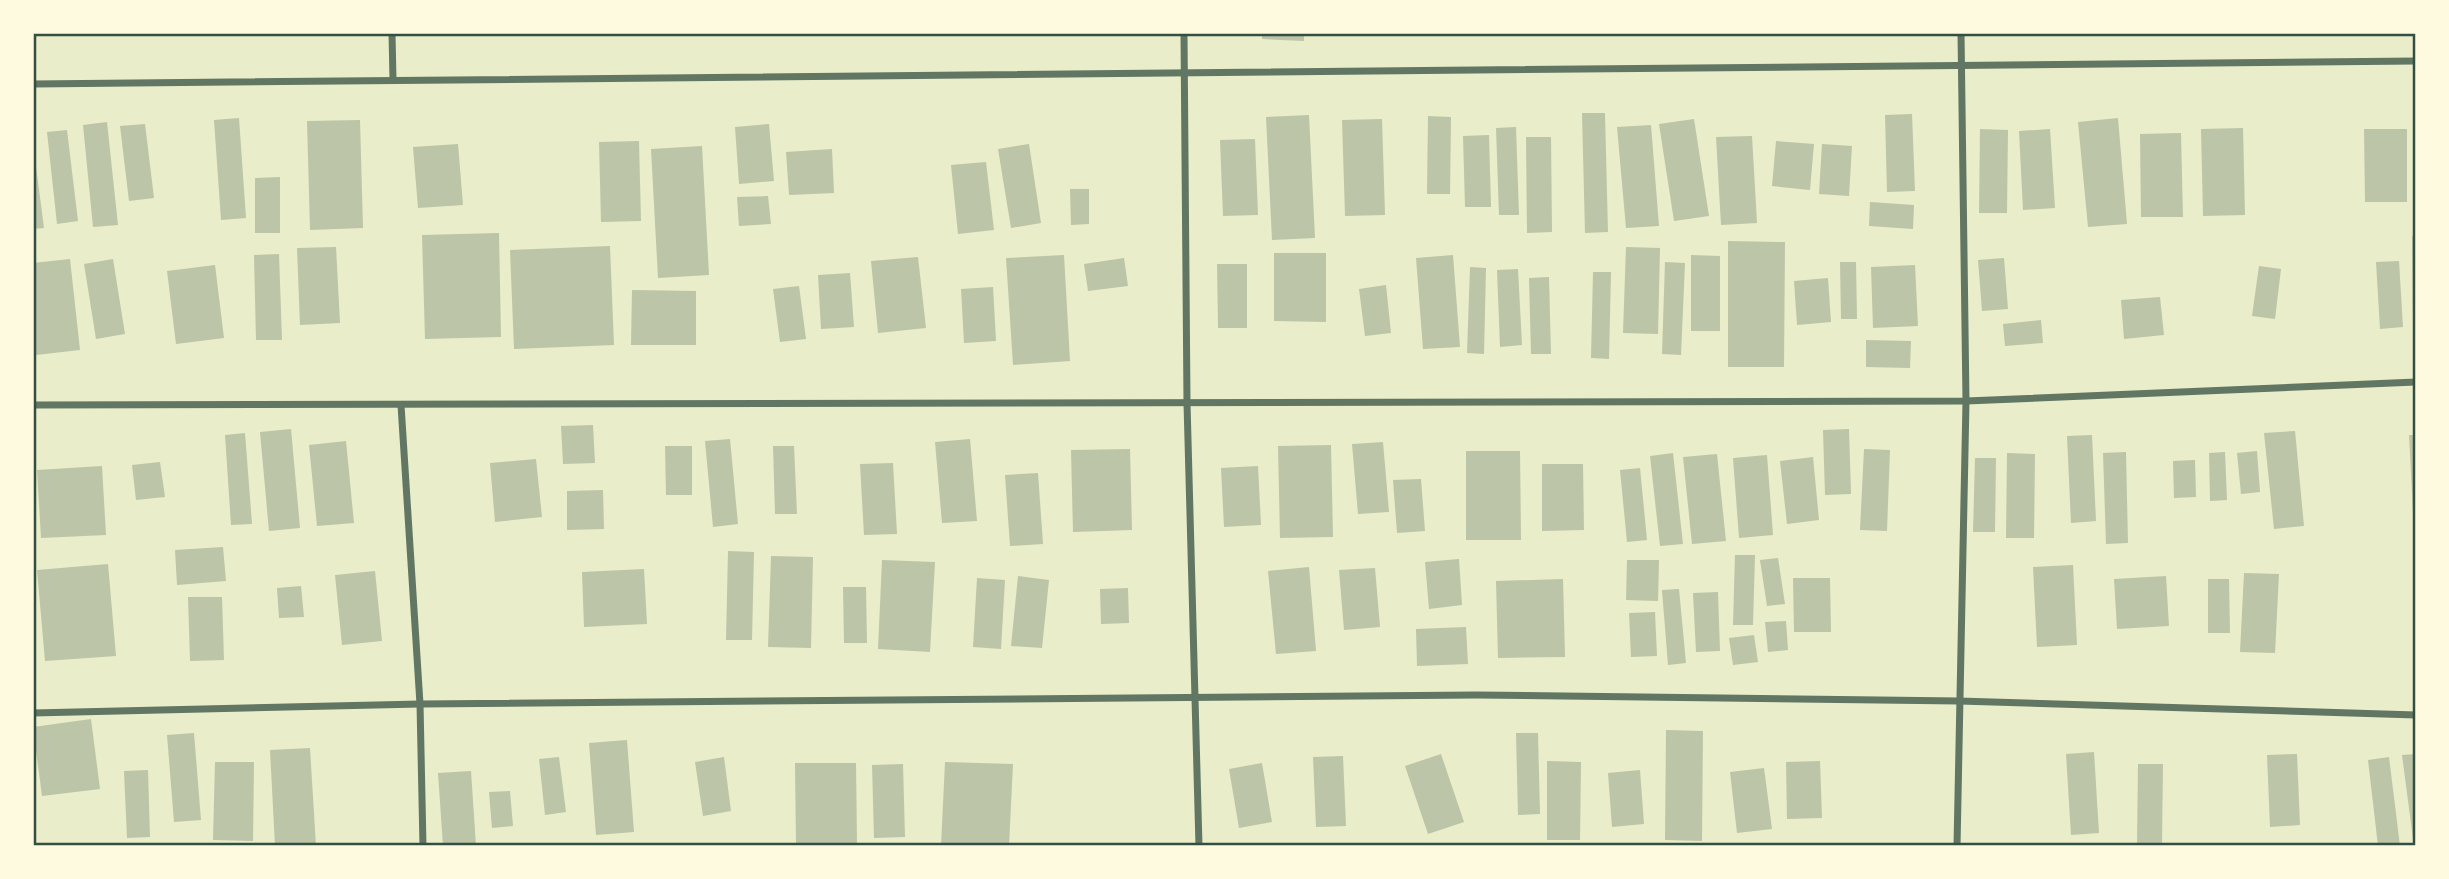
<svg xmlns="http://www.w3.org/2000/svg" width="2449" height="879" viewBox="0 0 2449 879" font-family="'DejaVu Sans',sans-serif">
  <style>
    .building { fill: #bcc5a7 }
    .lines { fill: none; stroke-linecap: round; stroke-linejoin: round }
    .minor { stroke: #617663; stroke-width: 7 }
    .neatline { fill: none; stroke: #344e41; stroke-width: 2.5 }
  </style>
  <rect width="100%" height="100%" fill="#e9edc9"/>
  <g class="building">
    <polygon points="1262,33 1304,33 1304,41 1262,39"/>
    <rect x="1538" y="33" width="37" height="3"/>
    <polygon points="1582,113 1605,113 1608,232 1585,233"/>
    <polygon points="1912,114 1915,191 1887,192 1885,115"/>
    <polygon points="1309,115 1315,238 1272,240 1266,117"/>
    <polygon points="1428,116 1451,117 1450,194 1427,194"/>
    <polygon points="239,118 246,218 221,220 214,120"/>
    <polygon points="2118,118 2127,224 2088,227 2078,122"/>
    <polygon points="1382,119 1385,215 1345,216 1342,120"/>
    <polygon points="1694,119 1709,216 1674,221 1659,124"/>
    <polygon points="360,120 363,228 310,230 307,121"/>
    <polygon points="107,122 118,225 93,227 83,125"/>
    <polygon points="145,124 154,198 129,201 120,126"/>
    <polygon points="769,124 774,181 739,184 735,127"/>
    <polygon points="1651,125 1659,226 1626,228 1617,127"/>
    <polygon points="1516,127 1519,215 1499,215 1496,128"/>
    <polygon points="2243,128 2245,215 2203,216 2201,129"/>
    <polygon points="1980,129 2008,130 2007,213 1979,213"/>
    <polygon points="2050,129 2055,208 2023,210 2019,131"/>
    <polygon points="2364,129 2407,129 2407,202 2365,202"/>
    <polygon points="67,130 78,221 57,224 47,132"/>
    <polygon points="2181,133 2183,217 2141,217 2140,134"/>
    <polygon points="1489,135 1491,207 1465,207 1463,136"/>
    <polygon points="1752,136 1757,223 1721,225 1716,137"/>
    <polygon points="1526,137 1551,137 1552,232 1527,233"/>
    <polygon points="1255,139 1258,215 1223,216 1220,140"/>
    <polygon points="639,141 641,221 601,222 599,142"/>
    <polygon points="1776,141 1814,144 1810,190 1772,186"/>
    <polygon points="33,143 44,228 33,229"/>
    <polygon points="458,144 463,205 418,208 413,147"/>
    <polygon points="1029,144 1041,223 1011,228 998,149"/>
    <polygon points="1822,144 1852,146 1849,196 1819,194"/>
    <polygon points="702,146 709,275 658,278 651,149"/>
    <polygon points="832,149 834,193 789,195 786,152"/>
    <polygon points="986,162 994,230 958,234 951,165"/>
    <polygon points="280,177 280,233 255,233 255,178"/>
    <polygon points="1070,189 1089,189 1089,224 1071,225"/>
    <polygon points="768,196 771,224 739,226 737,197"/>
    <polygon points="1870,202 1914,205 1913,229 1869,226"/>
    <polygon points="499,233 501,337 425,339 422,235"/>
    <polygon points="2412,236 2416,236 2416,323 2413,323"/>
    <polygon points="1728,241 1785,242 1784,367 1728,367"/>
    <polygon points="610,246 614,345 514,349 510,250"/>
    <polygon points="336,247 340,323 300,325 297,248"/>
    <polygon points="1626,247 1660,248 1658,334 1623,333"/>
    <polygon points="1274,253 1326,253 1326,322 1274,321"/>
    <polygon points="279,254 282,340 256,340 254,255"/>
    <polygon points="1064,255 1070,361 1013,365 1006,258"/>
    <polygon points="1453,255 1460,347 1423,349 1416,258"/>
    <polygon points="1691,255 1720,256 1720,331 1691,331"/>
    <polygon points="918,257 926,328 878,333 871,261"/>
    <polygon points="1124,258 1128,286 1088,291 1084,264"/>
    <polygon points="2004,258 2008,309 1982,311 1978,260"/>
    <polygon points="70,259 80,350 36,355 33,263"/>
    <polygon points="113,259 125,334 96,339 84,264"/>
    <polygon points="2399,261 2403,327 2380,329 2376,262"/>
    <polygon points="1665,262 1685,263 1681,355 1662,354"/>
    <polygon points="1840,262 1856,262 1857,319 1841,319"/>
    <polygon points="1217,264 1247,264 1247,328 1218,328"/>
    <polygon points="215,265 224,338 176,344 167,271"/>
    <polygon points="1915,265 1918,326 1873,328 1871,267"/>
    <polygon points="2259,266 2281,269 2275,319 2252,316"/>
    <polygon points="1470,267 1486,268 1484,354 1467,353"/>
    <polygon points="1518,269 1522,345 1500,347 1497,270"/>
    <polygon points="1593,272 1611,272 1609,359 1591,358"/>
    <polygon points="850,273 854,327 821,329 818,275"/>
    <polygon points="1549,277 1551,354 1531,354 1529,278"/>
    <polygon points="1828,278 1831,322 1797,325 1794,281"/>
    <polygon points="1386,285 1391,333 1365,336 1359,289"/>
    <polygon points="799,286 806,339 780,342 773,289"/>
    <polygon points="993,287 996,341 964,343 961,289"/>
    <polygon points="632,290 696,291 696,345 631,345"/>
    <polygon points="2160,297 2164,335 2124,339 2121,300"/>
    <polygon points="2041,320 2043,343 2005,346 2003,324"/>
    <polygon points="1866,340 1911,341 1910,368 1866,367"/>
    <polygon points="593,425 595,463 563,464 561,426"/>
    <polygon points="291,429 300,528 269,531 260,432"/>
    <polygon points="1849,429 1851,494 1825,495 1823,430"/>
    <polygon points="2295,431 2304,526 2274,529 2264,433"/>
    <polygon points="245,433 252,524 231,525 225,435"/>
    <polygon points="2092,435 2096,521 2071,523 2067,436"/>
    <polygon points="2409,435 2416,435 2416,532 2414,532"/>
    <polygon points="730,439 738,524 713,527 705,441"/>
    <polygon points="970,439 977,521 942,523 935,442"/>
    <polygon points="346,441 354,523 317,526 309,445"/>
    <polygon points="1383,442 1389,512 1358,514 1352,444"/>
    <polygon points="1331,445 1333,537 1280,538 1278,446"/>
    <polygon points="665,446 692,446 692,495 666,495"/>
    <polygon points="773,446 794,446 797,514 775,514"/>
    <polygon points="1130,449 1132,530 1073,532 1071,450"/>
    <polygon points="1864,449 1890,450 1887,531 1860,530"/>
    <polygon points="1466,451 1520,451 1521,540 1466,540"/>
    <polygon points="2257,451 2260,492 2241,494 2237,453"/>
    <polygon points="2126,452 2128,543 2106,544 2103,453"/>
    <polygon points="2225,452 2227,500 2210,501 2209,453"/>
    <polygon points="1673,453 1683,544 1660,546 1650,456"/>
    <polygon points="2007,453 2035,454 2034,538 2006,538"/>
    <polygon points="1717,454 1726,541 1692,544 1683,457"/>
    <polygon points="1767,455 1773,535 1739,538 1733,458"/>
    <polygon points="1813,457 1819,520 1787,524 1780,461"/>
    <polygon points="1975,458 1996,458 1995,532 1973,532"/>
    <polygon points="536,459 542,517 495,522 490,463"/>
    <polygon points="2195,460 2196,497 2174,498 2173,461"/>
    <polygon points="160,462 165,497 136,500 132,465"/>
    <polygon points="893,463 897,534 864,535 860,464"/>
    <polygon points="1542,464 1583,464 1584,530 1542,531"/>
    <polygon points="102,466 106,535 41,538 37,470"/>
    <polygon points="1258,466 1261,525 1224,527 1221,468"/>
    <polygon points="1640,468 1647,540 1627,542 1620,470"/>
    <polygon points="1038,473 1043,544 1010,546 1005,475"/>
    <polygon points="1421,479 1425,531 1397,533 1393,480"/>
    <polygon points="603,490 604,529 567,530 567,491"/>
    <polygon points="223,547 226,581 177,585 175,550"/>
    <polygon points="728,551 754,552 752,640 726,640"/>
    <polygon points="1735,555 1755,555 1753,625 1733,625"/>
    <polygon points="771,556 813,557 811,648 768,647"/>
    <polygon points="1778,558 1785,604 1767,606 1760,560"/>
    <polygon points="1459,559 1462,605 1429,609 1425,562"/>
    <polygon points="882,560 935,562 930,652 878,649"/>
    <polygon points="1627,560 1659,560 1658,601 1626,600"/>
    <polygon points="108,564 116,656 45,661 37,570"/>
    <polygon points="2073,565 2077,645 2037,647 2033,567"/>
    <polygon points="1309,567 1316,651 1276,654 1268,571"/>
    <polygon points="1375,568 1380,627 1344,630 1339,570"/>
    <polygon points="644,569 647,624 584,627 582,572"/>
    <polygon points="375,571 382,641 342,645 335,575"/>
    <polygon points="2244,573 2279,574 2275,653 2240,652"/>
    <polygon points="1018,576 1049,580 1042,648 1011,646"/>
    <polygon points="2166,576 2169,626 2117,629 2114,579"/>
    <polygon points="977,578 1005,580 1001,649 973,647"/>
    <polygon points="1793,578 1830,578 1831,632 1794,632"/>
    <polygon points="1563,579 1565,657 1498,658 1496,581"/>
    <polygon points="2208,579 2229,579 2230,633 2208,633"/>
    <polygon points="301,586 304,617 279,618 277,588"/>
    <polygon points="843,587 866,587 867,643 844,643"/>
    <polygon points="1128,588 1129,623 1101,624 1100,589"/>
    <polygon points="1679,589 1686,663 1668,665 1662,590"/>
    <polygon points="1718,592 1720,651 1696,652 1693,593"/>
    <polygon points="188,597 222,597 224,660 190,661"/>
    <polygon points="1655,612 1657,656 1631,657 1629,613"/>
    <polygon points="1786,621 1788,650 1768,652 1765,622"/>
    <polygon points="1466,627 1468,664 1417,666 1416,629"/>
    <polygon points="1754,635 1758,662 1733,665 1729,638"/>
    <polygon points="91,719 100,789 42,796 33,727"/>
    <polygon points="1666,730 1703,731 1702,841 1665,840"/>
    <polygon points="194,733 201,820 174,822 167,735"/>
    <polygon points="1516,733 1538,733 1540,814 1518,815"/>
    <polygon points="627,740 634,832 596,835 589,743"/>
    <polygon points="310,748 316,846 275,846 270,750"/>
    <polygon points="2094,752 2099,833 2071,835 2066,754"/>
    <polygon points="1441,754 1464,822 1428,834 1405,766"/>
    <polygon points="2297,754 2300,825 2270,827 2267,755"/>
    <polygon points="2416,754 2416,846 2414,846 2402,755"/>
    <polygon points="1343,756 1346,826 1316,827 1313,757"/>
    <polygon points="559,757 566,812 545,815 539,759"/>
    <polygon points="724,757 731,811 703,816 695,762"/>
    <polygon points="2389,757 2400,846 2378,846 2368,760"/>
    <polygon points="1547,761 1581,762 1580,840 1547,840"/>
    <polygon points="1820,761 1822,818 1787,819 1786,762"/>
    <polygon points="215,762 254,762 253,841 213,840"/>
    <polygon points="945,762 1013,764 1009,846 941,846"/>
    <polygon points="795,763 856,763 857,844 796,845"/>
    <polygon points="1262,763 1272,822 1239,828 1229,769"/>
    <polygon points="903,764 905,837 874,838 872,765"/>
    <polygon points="2138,764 2163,764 2162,843 2137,844"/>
    <polygon points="1764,768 1772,829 1737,833 1730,772"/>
    <polygon points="148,770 150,837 127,838 124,771"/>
    <polygon points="1640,770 1644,824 1612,827 1608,773"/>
    <polygon points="471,771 476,846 443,846 438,773"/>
    <polygon points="510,791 513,826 492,828 489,792"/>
  </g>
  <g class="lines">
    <g class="minor">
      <polyline points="392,33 393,80"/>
      <polyline points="1184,33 1187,403 1199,846"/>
      <polyline points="33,84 2416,61"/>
      <polyline points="33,405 1966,401 2416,382"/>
      <polyline points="401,405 420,704 423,846"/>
      <polyline points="33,713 420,704 1476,695 1959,701 2416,715"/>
      <polyline points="1957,846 1966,401 1961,33"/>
    </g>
  </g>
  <rect width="2449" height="879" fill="none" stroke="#fefae0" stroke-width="70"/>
  <rect x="35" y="35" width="2379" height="809" class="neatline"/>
</svg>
